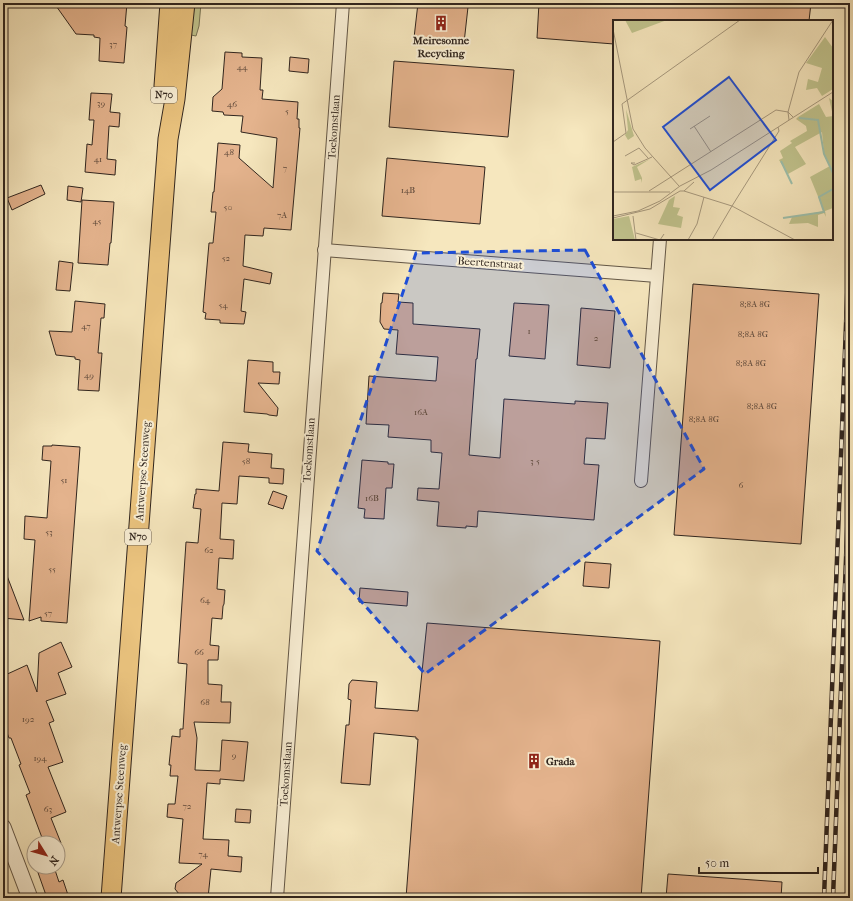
<svg xmlns="http://www.w3.org/2000/svg" width="853" height="901" viewBox="0 0 853 901" font-family="'IM FELL French Canon',serif">
  <style>
    .green { fill: #c1c48e; stroke: #787456 }
    .building { fill: #e4b38d; stroke: #30251e }
    .lines { fill: none; stroke-linecap: round; stroke-linejoin: round }
    .minor-casing { stroke: #625646; stroke-width: 14 }
    .tertiary-casing { stroke: #625646; stroke-width: 17 }
    .primary-casing { stroke: #30251e; stroke-width: 21 }
    .minor { stroke: #f9efd5; stroke-width: 12 }
    .tertiary { stroke: #f9efd5; stroke-width: 15 }
    .primary { stroke: #ebc47f; stroke-width: 19 }
    .rail-casing { stroke: #30251e; stroke-width: 4.5 }
    .rail { stroke: #f9efd5; stroke-width: 3; stroke-dasharray: 9; stroke-linecap: butt }
    .marked { fill: #1d4ed8; fill-opacity: 0.2; stroke: #1d4ed8; stroke-width: 3; stroke-dasharray: 8 5; stroke-linejoin: round }
    .labels { text-anchor: middle; dominant-baseline: central; stroke-width: 4; stroke-linejoin: round; paint-order: stroke }
    .number-label { font-size: 9px; fill: #5d483a }
    .shield { fill: #f9efd5; stroke: #6c6255; stroke-width: 1 }
    .shield-label { font-size: 10px; font-weight: bold; fill: #30251e }
    .poi-label { font-size: 11px; font-weight: bold; fill: #30251e; stroke: #f9efd5 }
    .street-label { font-size: 11px; fill: #30251e; stroke: #f9efd5 }
    .inset-river { fill: none; stroke: #9dc0ad; stroke-width: 2 }
    .inset-road { fill: none; stroke: #a7997e; stroke-width: 1 }
    .view { fill: #1d4ed8; fill-opacity: 0.15; stroke: #1d4ed8; stroke-width: 2 }
    .inset-edge { fill: none; stroke: #30251e; stroke-width: 2 }
  </style>
  <rect width="100%" height="100%" fill="#f6e7be"/>
  <filter id="stains"><feTurbulence type="fractalNoise" baseFrequency=".005" numOctaves="4"/><feColorMatrix values="0 0 0 0 .2 0 0 0 0 .09 0 0 0 0 .02 0 0 0 .5 -.17"/></filter>
  <radialGradient id="worn" r=".72"><stop offset=".6" stop-color="#630" stop-opacity="0"/><stop offset="1" stop-color="#630" stop-opacity=".3"/></radialGradient>
  <polygon class="green" points="194,3 201,3 199,26 196,36 191,35"/>
  <g class="building">
    <polygon points="54,3 95,4 95,3 127,3 125,26 127,27 124,63 99,61 100,38 94,37 94,35 76,34"/>
    <polygon points="418,3 468,7 464,43 414,38"/>
    <polygon points="539,3 811,3 809,21 614,21 614,44 537,38"/>
    <polygon points="225,52 242,53 242,57 262,58 260,90 263,90 262,99 298,102 297,119 299,119 299,128 300,128 291,230 264,228 263,236 245,235 243,266 272,273 270,284 244,279 241,311 246,312 244,324 220,323 220,320 205,319 206,313 203,312 209,243 213,243 216,212 211,212 213,192 214,192 218,143 240,145 239,158 273,188 277,138 241,132 243,116 224,115 223,112 212,111 213,97 222,89"/>
    <polygon points="290,57 309,59 308,73 289,71"/>
    <polygon points="394,61 514,70 508,137 389,127"/>
    <polygon points="91,93 112,94 110,112 120,113 119,127 109,126 107,159 116,160 115,175 85,172 87,144 92,145 94,120 89,120"/>
    <polygon points="387,158 485,167 480,224 382,216"/>
    <polygon points="41,185 45,194 12,210 7,198"/>
    <polygon points="68,186 83,188 81,202 67,200"/>
    <polygon points="82,200 114,202 111,243 110,243 108,265 78,263"/>
    <polygon points="59,261 73,263 70,291 56,290"/>
    <polygon points="693,284 819,294 801,544 674,535"/>
    <polygon points="383,293 399,294 398,302 413,303 413,324 480,329 477,359 476,359 469,455 500,458 504,399 575,404 575,401 608,403 605,439 586,438 584,464 599,465 594,520 478,511 477,527 466,526 466,528 437,526 439,502 417,500 418,488 439,489 442,453 431,452 431,440 388,437 389,425 366,424 369,376 436,381 438,357 396,354 398,330 384,329 380,322 381,303 382,303"/>
    <polygon points="75,301 105,304 104,318 101,318 98,353 102,353 99,391 78,390 80,360 75,359 75,357 56,355 49,331 72,332"/>
    <polygon points="514,303 549,305 545,359 509,356"/>
    <polygon points="581,308 615,311 610,368 577,365"/>
    <polygon points="248,360 273,362 273,372 280,372 279,384 258,383 278,408 277,416 269,415 267,414 244,412"/>
    <polygon points="223,442 249,444 248,452 272,454 271,468 284,469 283,484 269,483 269,478 239,476 237,504 222,503 220,539 234,540 233,559 219,558 217,589 225,590 224,604 223,606 222,619 212,618 210,645 219,646 218,660 208,660 208,684 222,685 221,702 231,702 230,723 194,722 197,738 195,770 220,771 222,740 248,742 244,781 220,779 220,784 207,783 203,839 229,840 228,856 242,857 241,872 211,869 208,898 179,898 179,894 175,889 176,883 202,864 179,863 183,819 167,817 168,804 175,804 178,776 170,776 171,765 169,765 172,736 180,737 180,729 183,729 187,664 178,663 186,542 198,543 201,509 193,508 195,494 196,494 196,489 219,491"/>
    <polygon points="52,445 80,447 67,623 41,621 41,617 29,621 35,540 24,539 25,516 47,518 51,461 42,460 43,446 52,446"/>
    <polygon points="362,460 388,462 388,464 394,464 392,488 386,488 384,519 364,518 365,509 358,508"/>
    <polygon points="273,491 287,496 283,509 268,504"/>
    <polygon points="585,562 611,564 609,588 583,586"/>
    <polygon points="3,568 4,568 24,620 3,618"/>
    <polygon points="360,588 408,592 407,606 359,602"/>
    <polygon points="427,623 660,641 641,898 406,898 418,739 416,739 416,737 374,733 370,785 341,783 346,725 349,725 351,700 348,699 349,684 352,680 377,682 375,708 418,711"/>
    <polygon points="61,642 72,667 58,673 66,694 46,701 54,721 49,723 63,762 48,767 66,812 51,818 61,843 44,843 26,795 30,793 19,765 21,764 11,738 9,738 3,722 3,676 27,665 37,692 39,653"/>
    <polygon points="236,809 251,810 250,823 235,822"/>
    <polygon points="36,867 54,867 59,882 63,880 69,898 47,898"/>
    <polygon points="668,874 782,882 781,898 666,898"/>
  </g>
  <g class="lines">
    <g class="minor-casing">
      <g id="minor">
        <polyline points="324,250 657,276"/>
        <polyline points="641,481 660,239"/>
        <polyline points="277,898 343,3"/>
      </g>
    </g>
    <g class="tertiary-casing">
      <polyline id="tertiary" points="3,827 30,898"/>
    </g>
    <g class="primary-casing">
      <g id="primary">
        <polyline points="164,86 170,3"/>
        <polyline points="111,898 168,139 175,99 185,3"/>
      </g>
    </g>
    <use href="#minor" class="minor"/>
    <use href="#tertiary" class="tertiary"/>
    <use href="#primary" class="primary"/>
    <g class="rail-casing">
      <g id="rail">
        <polyline points="824,898 850,221"/>
        <polyline points="833,898 850,455"/>
      </g>
    </g>
    <use href="#rail" class="rail"/>
  </g>
  <path class="marked" d="M585 250 704 469 425 674 317 551 416 253Z"/>
  <defs>
    <g id="building-bare" transform="scale(1.2)"><path d="M-4-6H4V6H1V3H-1V6H-4ZM-2.5-4.3h1.7v1.8h-1.7ZM.8-4.3h1.7v1.8H.8ZM-2.5-1h1.7V.8h-1.7ZM.8-1h1.7V.8H.8Z" fill="#8f2418" stroke="#f9efd5" stroke-width="2.5" paint-order="stroke"/></g>
  </defs>
  <g fill-rule="evenodd">
    <use href="#building-bare" x="441" y="23"/>
    <use href="#building-bare" x="534" y="761"/>
  </g>
  <g class="labels">
    <g class="number-label">
      <text x="113" y="44">37</text>
      <text x="242" y="67">44</text>
      <text x="101" y="103">39</text>
      <text x="232" y="104">46</text>
      <text x="287" y="111">5</text>
      <text x="229" y="152">48</text>
      <text x="98" y="159">41</text>
      <text x="285" y="168">7</text>
      <text x="408" y="190">14B</text>
      <text x="228" y="207">50</text>
      <text x="282" y="215">7A</text>
      <text x="97" y="221">45</text>
      <text x="226" y="258">52</text>
      <text x="755" y="304">8;8A-8G</text>
      <text x="223" y="305">54</text>
      <text x="86" y="326">47</text>
      <text x="529" y="331">1</text>
      <text x="753" y="334">8;8A-8G</text>
      <text x="596" y="338">2</text>
      <text x="751" y="363">8;8A-8G</text>
      <text x="89" y="375">49</text>
      <text x="762" y="406">8;8A-8G</text>
      <text x="421" y="412">16A</text>
      <text x="704" y="419">8;8A-8G</text>
      <text x="246" y="461">58</text>
      <text x="535" y="461">3-5</text>
      <text x="64" y="480">51</text>
      <text x="741" y="485">6</text>
      <text x="372" y="498">16B</text>
      <text x="49" y="532">53</text>
      <text x="209" y="550">62</text>
      <text x="52" y="569">55</text>
      <text x="205" y="600">64</text>
      <text x="48" y="613">57</text>
      <text x="199" y="652">66</text>
      <text x="205" y="702">68</text>
      <text x="28" y="719">192</text>
      <text x="234" y="755">9</text>
      <text x="40" y="758">194</text>
      <text x="187" y="806">72</text>
      <text x="48" y="809">63</text>
      <text x="203" y="854">74</text>
    </g>
    <g class="shield">
      <rect x="151" y="87" width="26" height="16" rx="3"/>
      <rect x="125" y="529" width="26" height="16" rx="3"/>
    </g>
    <g class="shield-label">
      <text x="164" y="95">N70</text>
      <text x="138" y="537">N70</text>
    </g>
    <g class="poi-label">
      <text x="441" y="40">Meiresonne<tspan x="441" dy="13">Recycling</tspan></text>
      <text x="546" y="761" text-anchor="start">Grada</text>
    </g>
    <g class="street-label">
      <text transform="translate(334 127) rotate(-86)">Toekomstlaan</text>
      <text transform="translate(490 263) rotate(4)">Beertenstraat</text>
      <text transform="translate(309 450) rotate(-86)">Toekomstlaan</text>
      <text transform="translate(143 471) rotate(-86)">Antwerpse Steenweg</text>
      <text transform="translate(286 774) rotate(-86)">Toekomstlaan</text>
      <text transform="translate(119 794) rotate(-86)">Antwerpse Steenweg</text>
    </g>
  </g>
  <g transform="translate(613 20)">
    <rect width="220" height="220" fill="#f6e7be"/>
    <path d="M12 0H54L19 13ZM212 17 220 28V69L209 76 204 68 193 70 195 59 205 62 209 48 193 43ZM216 78 220 81V188L212 191 213 197 211 193 205 195V207L195 203 176 204 179 197 211 191 197 157 217 146 211 133 209 112 182 127 193 144 175 154 166 140 170 138 167 131 179 123 177 121 194 111 193 106 183 99 185 97 206 84 213 97 220 96ZM13 89 21 116 15 120 12 115 15 110ZM37 139 24 147 29 158V163L28 159 22 161 19 147ZM62 176 60 187 67 188 64 195 70 197 68 208 45 204 56 180ZM16 196 22 220H0V199Z" fill="#c1c48e"/>
    <path class="inset-river" d="M186 98 205 100 211 134 220 153M168 141 179 164M170 198 211 192 206 177 220 169"/>
    <path class="inset-road" d="M0 9 20 109 32 128 66 166M9 84 127 0M176 100 175 92 186 52 220 0M81 106 98 132M165 107 166 111 119 186 182 220M77 109 97 96M0 122 13 113 9 84M12 136 26 128 35 138M22 143H18L21 145 39 137M36 171 163 90 175 92 180 97M71 171 119 186 99 220M0 172H57M0 196 25 191 47 181 67 166 98 150 220 72M20 196 23 220M0 198 37 189 67 171H71L81 162M23 213 47 220 51 214M75 220 84 204 91 177"/>
    <path class="view" d="M116 57 163 120 97 170 50 107Z"/>
    <rect width="220" height="220" class="inset-edge"/>
  </g>
  <rect width="853" height="901" fill="none" stroke="#f6e7be" stroke-width="16"/>
  <rect x="4" y="4" width="845" height="893" fill="none" stroke="#30251e" stroke-width="2"/>
  <rect x="8" y="8" width="837" height="885" fill="none" stroke="#30251e"/>
  <g transform="translate(46 855) rotate(127)"><circle r="19" fill="#f9efd5" stroke="#a99e8c"/>
  <path d="M0-3L7 15L0 10L-7 15Z" fill="#8f2418"/>
  <text y="-6" font-size="11" font-weight="bold" text-anchor="middle" fill="#30251e">N</text>
  </g>
  <path d="M699 867v6h119v-6" fill="none" stroke="#30251e" stroke-width="2"/>
  <text x="705" y="867" font-size="12" fill="#30251e" stroke="#f9efd5" stroke-width="3" paint-order="stroke">50 m</text>
  <rect width="100%" height="100%" filter="url(#stains)"/>
  <rect width="100%" height="100%" fill="url(#worn)"/>
</svg>
